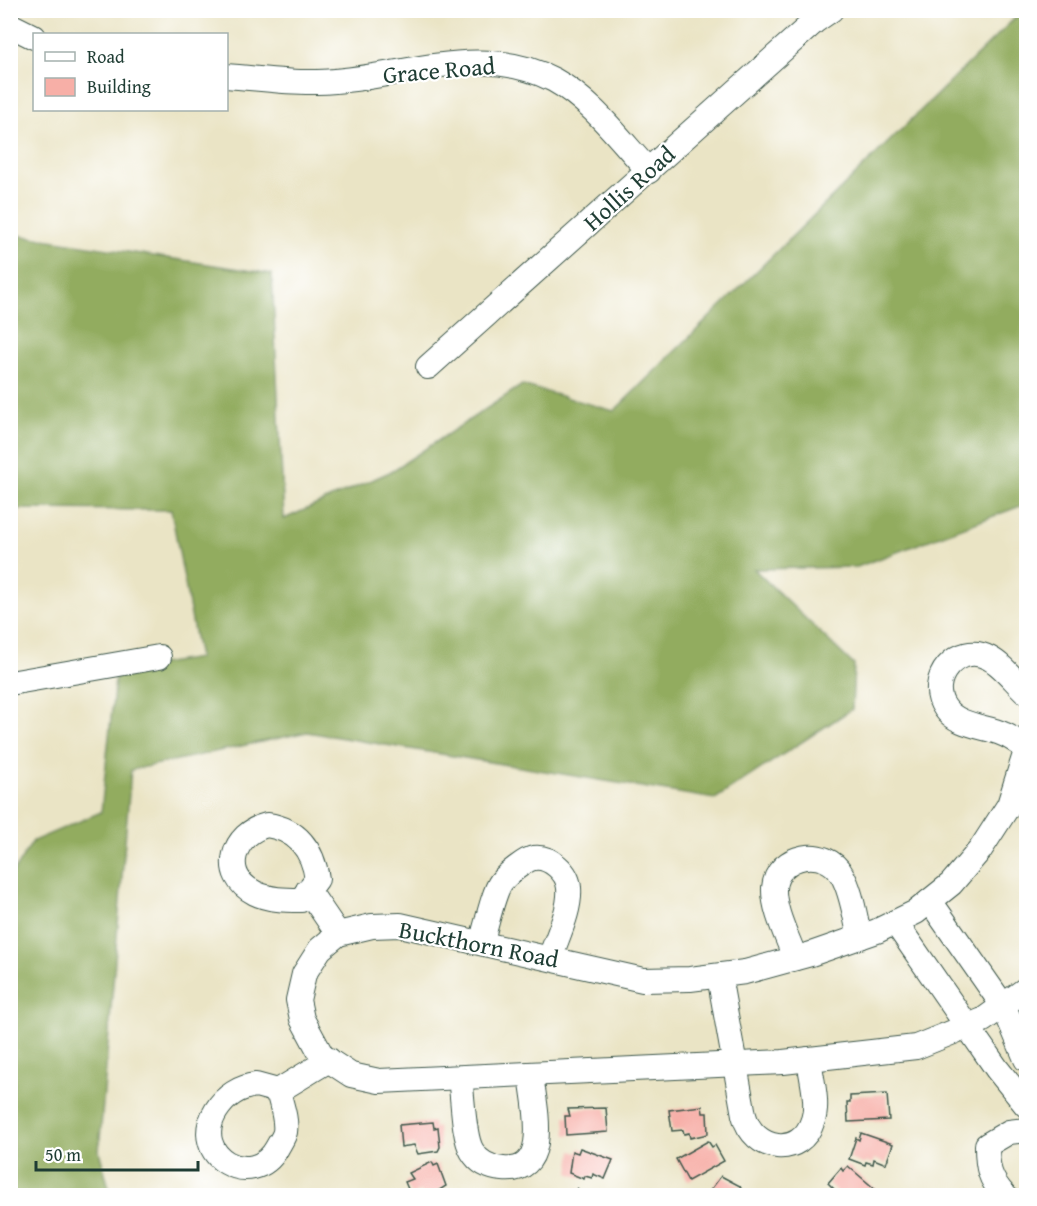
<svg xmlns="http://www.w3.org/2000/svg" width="1037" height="1206" viewBox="0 0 1037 1206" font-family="'Gentium Book Plus',serif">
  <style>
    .forest { fill: #92ac5f; stroke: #58744a; stroke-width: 1.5 }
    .building { fill: #f7afa7 }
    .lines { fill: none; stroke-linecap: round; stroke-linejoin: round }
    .minor-casing { stroke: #3d564a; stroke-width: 26 }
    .minor { stroke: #fff; stroke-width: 24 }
    .labels { text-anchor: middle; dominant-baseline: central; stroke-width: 4.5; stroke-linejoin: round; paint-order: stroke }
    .street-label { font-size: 24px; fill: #1f3d34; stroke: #fff }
  </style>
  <rect width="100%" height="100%" fill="#fff"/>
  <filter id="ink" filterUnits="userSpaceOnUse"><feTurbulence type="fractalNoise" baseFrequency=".0167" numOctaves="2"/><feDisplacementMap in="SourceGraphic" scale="12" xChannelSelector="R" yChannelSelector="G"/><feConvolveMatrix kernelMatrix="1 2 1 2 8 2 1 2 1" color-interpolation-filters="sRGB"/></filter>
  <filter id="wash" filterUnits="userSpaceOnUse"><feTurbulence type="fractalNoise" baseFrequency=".008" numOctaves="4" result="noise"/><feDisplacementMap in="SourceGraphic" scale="24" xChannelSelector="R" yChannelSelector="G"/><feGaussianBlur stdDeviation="1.35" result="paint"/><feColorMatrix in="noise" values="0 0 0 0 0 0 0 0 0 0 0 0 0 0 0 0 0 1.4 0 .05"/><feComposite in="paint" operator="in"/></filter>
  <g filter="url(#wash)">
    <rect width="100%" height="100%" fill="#eae4c5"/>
    <polygon class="forest" points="1018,11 1026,11 1026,504 857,567 754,569 854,665 852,709 715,799 307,732 131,770 99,1151 111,1195 11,1195 10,1097 14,1083 10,1082 10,877 33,841 101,812 116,671 199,658 171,510 11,509 11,234 272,274 284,519 392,471 522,385 614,411 1016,17"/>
    <g id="blocks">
      <g class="building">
        <polygon points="887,1094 889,1120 848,1122 847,1102 850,1102 850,1096"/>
        <polygon points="702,1106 703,1113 707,1113 708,1134 690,1138 689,1133 684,1134 683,1130 672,1131 669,1110"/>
        <polygon points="606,1108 608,1132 566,1135 565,1116 570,1116 568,1109"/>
        <polygon points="433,1122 434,1128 438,1127 440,1147 438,1151 418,1154 414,1145 401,1147 399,1125"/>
        <polygon points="861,1133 893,1144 886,1164 874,1159 873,1164 866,1162 865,1165 849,1159 856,1138 859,1140"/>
        <polygon points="708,1141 712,1147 715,1145 724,1161 688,1181 676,1159"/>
        <polygon points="580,1148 613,1160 605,1179 593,1174 592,1178 585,1176 584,1179 569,1173 572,1151 578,1153"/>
        <polygon points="432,1162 434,1166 438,1164 446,1186 430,1196 423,1195 421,1191 411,1196 405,1182 413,1179 409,1173"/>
        <polygon points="848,1166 876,1190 872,1196 835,1196 838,1193 828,1183 841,1168 843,1171"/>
        <polygon points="721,1176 740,1186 744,1196 706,1196"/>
        <polygon points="577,1188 586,1196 566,1196 570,1191 573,1193"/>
      </g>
    </g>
  </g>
  <g filter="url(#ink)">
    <use href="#blocks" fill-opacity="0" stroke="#3d564a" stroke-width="1.5"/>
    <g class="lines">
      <g class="minor-casing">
        <g id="minor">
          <polyline points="10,25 34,37"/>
          <path d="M226 76C256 78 287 83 317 82 395 81 480 40 554 80 592 101 620 140 649 171"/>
          <polyline points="428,367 815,21 831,10"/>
          <polyline points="10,683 159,657"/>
          <path d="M1026 692C1015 682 1003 665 989 658 958 641 925 680 945 708 957 726 985 726 1003 734 1011 737 1019 743 1026 748"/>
          <polyline points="1026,751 1009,805 980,850 951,884 916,912 877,931 811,954 745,972 690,979 643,980 400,925 372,926 338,934 320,949 304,974 298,1000 302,1019 322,1056 351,1075 379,1081 783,1062 916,1047 983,1020 1026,989"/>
          <path d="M267 825C297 829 313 850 317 879L301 900C286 900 269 900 255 893 219 875 233 833 267 825Z"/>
          <polyline points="308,890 338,934"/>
          <polyline points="930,901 1004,1007 1026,1059"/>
          <polyline points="895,922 997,1069 1026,1105"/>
          <path d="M481 943C486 928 493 893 501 882 506 875 526 859 534 858 550 856 568 872 569 888 571 910 557 937 550 958"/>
          <path d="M795 958C788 938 773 910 774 888 777 854 826 845 842 875 852 892 855 918 860 937"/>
          <path d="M719 976 744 1115C753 1152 801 1159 813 1120 819 1103 811 1077 809 1059"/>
          <path d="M460 1078C463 1097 463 1136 472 1151 479 1163 490 1168 503 1169 553 1174 534 1103 531 1075"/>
          <path d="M256 1085 278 1091C281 1104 287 1119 285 1132 284 1137 279 1144 277 1148 253 1192 188 1156 216 1111 225 1096 240 1087 256 1085Z"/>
          <polyline points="278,1091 329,1060"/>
          <path d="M1005 1196C989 1179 987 1167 987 1145L1009 1132 1026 1130"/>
        </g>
      </g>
      <use href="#minor" class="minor"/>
    </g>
  </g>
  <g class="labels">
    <g class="street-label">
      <text transform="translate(439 70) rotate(-5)">Grace Road</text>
      <text transform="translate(629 188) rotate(-42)">Hollis Road</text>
      <text transform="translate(479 944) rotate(11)">Buckthorn Road</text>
    </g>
  </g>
  <rect width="1037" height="1206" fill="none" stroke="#fff" stroke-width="36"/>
  <rect x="33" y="33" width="195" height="78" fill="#ffffff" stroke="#a5b1ae" stroke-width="1.5"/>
  <rect x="45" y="52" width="30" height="9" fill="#ffffff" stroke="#a5b1ae" stroke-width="1.5"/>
  <text x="87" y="63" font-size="18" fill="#1f3d34">Road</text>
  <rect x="45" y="78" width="30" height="18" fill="#f7afa7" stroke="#a5b1ae" stroke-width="1.5"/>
  <text x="87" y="93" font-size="18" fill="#1f3d34">Building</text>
  <path d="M36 1161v9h162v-9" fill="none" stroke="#1f3d34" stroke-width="3"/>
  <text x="45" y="1161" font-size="18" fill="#1f3d34" stroke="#ffffff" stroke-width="4.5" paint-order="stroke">50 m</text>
</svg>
